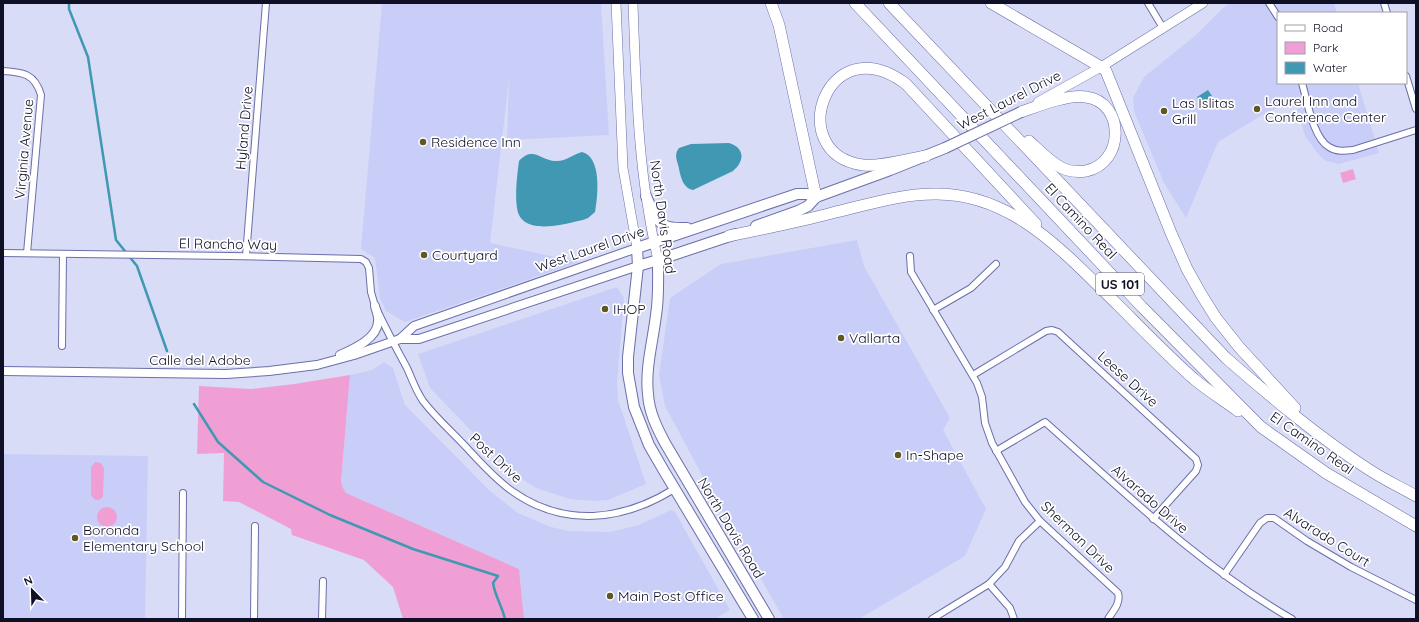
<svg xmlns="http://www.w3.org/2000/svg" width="1419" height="622" viewBox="0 0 1419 622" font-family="Quicksand,sans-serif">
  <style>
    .built { fill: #c9cef8 }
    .green { fill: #f09fd4 }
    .water { fill: #4098b2 }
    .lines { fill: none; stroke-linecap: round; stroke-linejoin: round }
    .stream { stroke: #4098b2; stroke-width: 2.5 }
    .minor-casing { stroke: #6b6fa8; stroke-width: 8 }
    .tertiary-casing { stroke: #6b6fa8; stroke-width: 10 }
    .secondary-casing { stroke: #6b6fa8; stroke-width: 10 }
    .primary-casing { stroke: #6b6fa8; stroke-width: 12 }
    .trunk-casing { stroke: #6b6fa8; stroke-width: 12 }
    .motorway-casing { stroke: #6b6fa8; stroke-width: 12 }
    .minor { stroke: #fff; stroke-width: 6 }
    .tertiary { stroke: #fff; stroke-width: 8 }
    .secondary { stroke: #fff; stroke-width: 9 }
    .primary { stroke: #fff; stroke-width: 10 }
    .trunk { stroke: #fff; stroke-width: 10 }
    .motorway { stroke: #fff; stroke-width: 11 }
    .trunk-bridge-casing { stroke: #6b6fa8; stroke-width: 12; stroke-linecap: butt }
    .trunk-bridge { stroke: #fff; stroke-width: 10 }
    .poi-dot { fill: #5f5724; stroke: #fff; stroke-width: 1.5 }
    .labels { text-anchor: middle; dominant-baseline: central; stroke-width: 3.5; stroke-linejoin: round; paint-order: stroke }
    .shield { fill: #fff; stroke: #575766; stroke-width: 1 }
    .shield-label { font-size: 13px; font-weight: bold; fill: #0f0f25 }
    .street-label { font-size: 14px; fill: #0f0f25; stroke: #fff }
    .poi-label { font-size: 14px; fill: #0f0f25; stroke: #fff; text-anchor: start }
  </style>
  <rect width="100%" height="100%" fill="#d9dcf6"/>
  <g class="built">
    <polygon points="382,3 601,3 609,135 507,140 509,79 490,243 579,262 405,322 386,311 380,298 375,258 361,249"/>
    <polygon points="1230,3 1334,3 1337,13 1278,13 1278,83 1358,83 1379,153 1339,164 1326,161 1319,155 1305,136 1295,102 1267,112 1218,142 1186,218 1164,183 1134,111 1133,98 1144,77 1196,35 1223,8"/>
    <polygon points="857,240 864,266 950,418 943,430 986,509 965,556 859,619 784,619 710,490 665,406 659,375 670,298 721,264"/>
    <polygon points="617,287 624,298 617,383 618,400 646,484 608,500 593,501 570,499 536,488 510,471 430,388 418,354"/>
    <polygon points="384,362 393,368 405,405 490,491 518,513 551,527 569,531 610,532 639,525 671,510 675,512 730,610 715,619 524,619 519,569 346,493 343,488 341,482 350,375 372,370"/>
    <polygon points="3,454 148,456 145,619 3,619"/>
  </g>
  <g class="green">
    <polygon points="1353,169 1356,179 1343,183 1340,173"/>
    <polygon points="350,375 341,482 343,488 346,493 519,569 524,619 403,619 393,587 364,560 292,535 291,529 239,502 223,501 224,453 197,454 199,386 251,389 294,384"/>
    <path d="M95 462 101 463 104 468 103 496C101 500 98 501 94 499L91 495V467Z"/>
    <circle cx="107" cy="517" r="10"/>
  </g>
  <g class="water">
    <polygon points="1208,90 1212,96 1205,101 1206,103 1202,106 1197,97"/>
    <path d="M729 143C745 148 745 161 733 171L693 190C683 188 681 178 679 169 678 161 673 156 679 148L691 144Z"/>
    <path d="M582 152C602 157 598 196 595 212L588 218 583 220C564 224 521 237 517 208 515 193 517 176 519 161 534 145 541 162 557 161 566 161 574 154 582 152Z"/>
  </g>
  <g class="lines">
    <g class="stream">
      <polyline points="69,3 69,9 88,57 116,240 137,266 167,351"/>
      <path d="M194 404 218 442 263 482 330 515 413 549 498 576 493 583C495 596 502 606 505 619"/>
    </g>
    <g class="minor-casing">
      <g id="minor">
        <polyline points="1148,3 1163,28"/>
        <polyline points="1269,3 1278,17"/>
        <polyline points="1384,3 1387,13"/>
        <path d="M3 71C23 72 35 74 41 95L27 253"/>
        <polyline points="1406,76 1416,109"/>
        <path d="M1302 83C1307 100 1313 138 1329 147 1337 152 1345 151 1353 150L1416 130"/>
        <path d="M3 253 230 256 361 259 366 262 369 268 371 292 375 306C385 327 396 348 407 368 412 379 416 391 423 401 436 418 452 432 466 447 481 463 495 479 512 491 564 528 623 521 674 489"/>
        <polyline points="246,256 266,3"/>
        <path d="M910 256 911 272 977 383 982 397 985 423 992 443 1025 502 1040 521 1118 593C1121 603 1113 611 1108 619"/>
        <polyline points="933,310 971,288 996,264"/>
        <polyline points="62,346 63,254"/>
        <polyline points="973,375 1046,331 1052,330 1058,332 1196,459 1198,465 1196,471 1153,519"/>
        <path d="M996 451 1045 422C1124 492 1200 566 1292 619"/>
        <polyline points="1224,575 1260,523 1267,518 1274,518 1307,541 1351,567 1416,600"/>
        <polyline points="989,584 1010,608 1014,619"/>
        <polyline points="182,619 183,493"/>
        <polyline points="254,619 255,526"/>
        <polyline points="322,619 323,581"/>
        <polyline points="932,619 989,584 1005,567 1019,541 1040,521"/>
      </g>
    </g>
    <g class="tertiary-casing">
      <g id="tertiary">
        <polyline points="400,339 414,326 637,248"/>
        <path d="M340 355C353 349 377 339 378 322 379 316 376 311 375 306"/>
        <polyline points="3,371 226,374 269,371 317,365 354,355 400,339 419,339 638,266"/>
      </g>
    </g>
    <g class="secondary-casing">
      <g id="secondary">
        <polyline points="616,3 623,168 637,248"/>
        <path d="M633 3C636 89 638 176 658 260"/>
        <polyline points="1038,102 1101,67 1203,3"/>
      </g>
    </g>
    <g class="primary-casing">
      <polyline id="primary" points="638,266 658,260"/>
    </g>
    <g class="trunk-casing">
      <g id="trunk">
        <path d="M646 196C650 205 655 220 664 225 670 229 680 228 687 228"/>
        <polyline points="756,226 798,211 808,206 816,197 890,170 945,148"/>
        <path d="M736 234 658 260C658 279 659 297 656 315 653 341 645 368 648 394 649 412 657 428 665 443L769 619"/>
        <polyline points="753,619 664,471 649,445 634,407 628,373 628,357 638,266 637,248 797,194 807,194 816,197"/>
      </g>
    </g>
    <g class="motorway-casing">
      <g id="motorway">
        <polyline points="771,3 779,25 816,197"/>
        <polyline points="855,3 1142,307 1261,427 1326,473 1416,526"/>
        <path d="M889 3 1226 358C1271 397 1317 436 1368 469 1383 479 1400 487 1416 496"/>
        <polyline points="991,3 1101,67 1106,71 1171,233 1187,269 1201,294 1216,318 1239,347 1295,408"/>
        <path d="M1021 112C1038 106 1068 94 1086 97 1125 102 1125 163 1086 171 1078 172 1070 172 1062 168 1050 162 1039 150 1029 141"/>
        <path d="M926 156C907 159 882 167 863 165 782 154 827 24 906 84L1036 224"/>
        <path d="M729 236C763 229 798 222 832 213 866 205 900 194 935 194 1014 193 1066 255 1118 305 1143 330 1167 355 1194 379 1207 390 1223 400 1238 411"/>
      </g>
    </g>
    <use href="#minor" class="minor"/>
    <use href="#tertiary" class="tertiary"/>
    <use href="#secondary" class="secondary"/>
    <use href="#primary" class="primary"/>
    <use href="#trunk" class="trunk"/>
    <use href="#motorway" class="motorway"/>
    <g class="trunk-bridge-casing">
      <polyline id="trunk-bridge" points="945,148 1021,112"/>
    </g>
    <use href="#trunk-bridge" class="trunk-bridge"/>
  </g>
  <g class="poi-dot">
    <circle cx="1257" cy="109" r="4"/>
    <circle cx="1164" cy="111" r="4"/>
    <circle cx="423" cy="142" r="4"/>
    <circle cx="424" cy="255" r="4"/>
    <circle cx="605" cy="309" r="4"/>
    <circle cx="841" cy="338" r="4"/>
    <circle cx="898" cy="455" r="4"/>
    <circle cx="75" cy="538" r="4"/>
    <circle cx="610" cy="596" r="4"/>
  </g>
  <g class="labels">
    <rect class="shield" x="1096" y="273" width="48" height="22" rx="3"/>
    <g class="shield-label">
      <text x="1120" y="284">US 101</text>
    </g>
    <g class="street-label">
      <text transform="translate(1009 100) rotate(-27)">West Laurel Drive</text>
      <text transform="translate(244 128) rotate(-85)">Hyland Drive</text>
      <text transform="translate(24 149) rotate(-85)">Virginia Avenue</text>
      <text transform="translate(663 217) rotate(82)">North Davis Road</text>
      <text transform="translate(1081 221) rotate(47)">El Camino Real</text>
      <text transform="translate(228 244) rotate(1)">El Rancho Way</text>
      <text transform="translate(590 249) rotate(-19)">West Laurel Drive</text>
      <text x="200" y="360">Calle del Adobe</text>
      <text transform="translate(1128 379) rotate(42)">Leese Drive</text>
      <text transform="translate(1312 443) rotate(35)">El Camino Real</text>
      <text transform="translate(496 458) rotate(43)">Post Drive</text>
      <text transform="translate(1150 499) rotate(41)">Alvarado Drive</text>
      <text transform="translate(731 528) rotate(59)">North Davis Road</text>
      <text transform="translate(1078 537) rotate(44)">Sherman Drive</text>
      <text transform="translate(1327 537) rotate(32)">Alvarado Court</text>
    </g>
    <g class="poi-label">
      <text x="1265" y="101">Laurel Inn and<tspan x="1265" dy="16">Conference Center</tspan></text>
      <text x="1172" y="103">Las Islitas<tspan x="1172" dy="16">Grill</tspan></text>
      <text x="431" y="142">Residence Inn</text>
      <text x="432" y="255">Courtyard</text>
      <text x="613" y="309">IHOP</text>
      <text x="849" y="338">Vallarta</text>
      <text x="906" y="455">In-Shape</text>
      <text x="83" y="530">Boronda<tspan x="83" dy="16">Elementary School</tspan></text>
      <text x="618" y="596">Main Post Office</text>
    </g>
  </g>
  <rect width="1419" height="622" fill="none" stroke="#0f0f25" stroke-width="8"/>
  <rect x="1277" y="12" width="130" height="72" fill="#ffffff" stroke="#9f9fa8"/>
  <rect x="1285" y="25" width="20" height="6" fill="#ffffff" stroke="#9f9fa8"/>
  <text x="1313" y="32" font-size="12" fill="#0f0f25">Road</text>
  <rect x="1285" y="42" width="20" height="12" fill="#f09fd4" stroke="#9f9fa8"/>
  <text x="1313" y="52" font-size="12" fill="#0f0f25">Park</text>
  <rect x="1285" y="62" width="20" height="12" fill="#4098b2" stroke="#9f9fa8"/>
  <text x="1313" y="72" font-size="12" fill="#0f0f25">Water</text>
  <g transform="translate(32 590) rotate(337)" stroke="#ffffff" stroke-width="3" paint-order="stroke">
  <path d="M0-3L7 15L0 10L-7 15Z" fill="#0f0f25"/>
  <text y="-6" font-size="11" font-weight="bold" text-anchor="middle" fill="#0f0f25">N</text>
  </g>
</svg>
